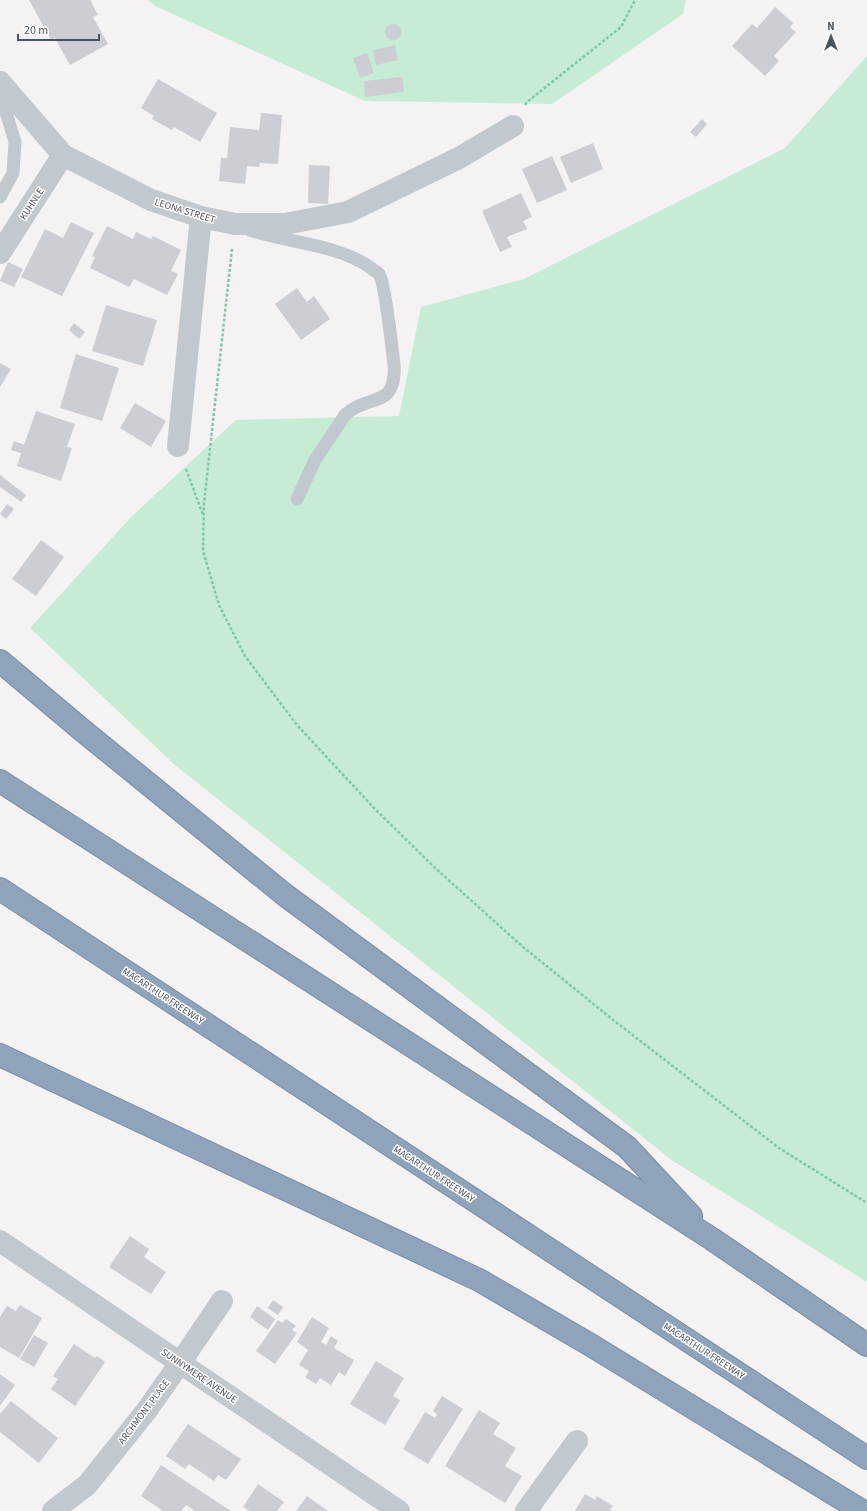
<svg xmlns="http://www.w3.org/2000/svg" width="867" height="1511" viewBox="0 0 867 1511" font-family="'Source Sans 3',sans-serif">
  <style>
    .green { fill: #c6ecd5 }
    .building { fill: #ccced3 }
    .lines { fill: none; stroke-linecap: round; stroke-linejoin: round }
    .highway-casing { stroke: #7a8ea7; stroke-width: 24 }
    .path { stroke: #80c7a6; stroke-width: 2.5; stroke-dasharray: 3 2; stroke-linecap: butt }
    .lane { stroke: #c1c9cf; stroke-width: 13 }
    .street { stroke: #c1c9cf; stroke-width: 22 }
    .highway { stroke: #8fa3bb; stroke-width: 22 }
    .labels { text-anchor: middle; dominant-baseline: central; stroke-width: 3; stroke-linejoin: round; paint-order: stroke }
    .street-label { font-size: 10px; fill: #4b545e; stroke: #fff }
  </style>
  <rect width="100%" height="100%" fill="#f4f2f2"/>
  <g class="green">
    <polygon points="148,0 686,0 683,14 552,104 365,101 155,6"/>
    <polygon points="867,56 867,1282 673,1161 175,765 30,628 132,516 236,420 399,416 421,307 524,279 785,148"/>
  </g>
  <g class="building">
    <polygon points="29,0 90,0 98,15 93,17 108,44 70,65 55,38 51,40"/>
    <polygon points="775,7 793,23 790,27 796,32 774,56 779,61 765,76 732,46 752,24 757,28"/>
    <circle cx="393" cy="32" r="8"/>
    <polygon points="395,45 398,60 376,65 373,50"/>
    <polygon points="367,53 374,73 360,78 353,58"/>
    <polygon points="402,77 404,92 365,97 364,81"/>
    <polygon points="158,79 217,113 200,142 174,127 172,130 152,119 154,116 141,108"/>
    <polygon points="261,113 282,115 278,164 260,163 259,167 247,166 245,184 219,181 221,158 227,158 230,127 259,130"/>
    <polygon points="702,119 707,124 696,137 690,132"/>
    <polygon points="593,143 603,169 571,183 560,157"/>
    <polygon points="552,156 567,190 537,203 522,169"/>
    <polygon points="309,165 330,166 328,204 308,203"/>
    <polygon points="521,193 532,217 523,221 527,229 507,237 512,247 500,252 482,211"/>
    <polygon points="71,222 94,233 62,296 21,277 45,229 63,238"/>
    <polygon points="107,226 133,239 136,232 151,239 153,236 181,250 171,271 178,274 167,295 134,279 129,287 90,268 95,257 92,256"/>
    <polygon points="8,262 23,269 14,287 0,281"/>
    <polygon points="297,288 307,302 314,296 330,319 301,340 275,304"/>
    <polygon points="106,305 157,320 143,366 92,351"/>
    <polygon points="74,323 85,332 79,339 69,330"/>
    <polygon points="76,354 119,368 102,421 60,408"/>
    <polygon points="0,363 11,369 0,387"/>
    <polygon points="135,403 166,421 151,447 120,428"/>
    <polygon points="36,411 75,424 67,447 72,448 61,481 17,466 21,453 11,450 14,441 24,445"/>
    <polygon points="0,475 26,495 21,502 0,487"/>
    <polygon points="7,504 14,509 6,519 0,514"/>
    <polygon points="41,540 64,557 36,596 12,579"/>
    <polygon points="130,1236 149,1249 144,1257 166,1272 151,1294 109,1267"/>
    <polygon points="273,1300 283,1307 278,1315 268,1308"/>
    <polygon points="20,1305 42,1318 19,1358 0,1347 0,1317 7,1306 16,1311"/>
    <polygon points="257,1306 275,1319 268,1330 250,1317"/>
    <polygon points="312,1317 329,1328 321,1342 326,1345 331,1336 338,1341 334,1348 354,1360 345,1376 339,1372 331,1385 320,1378 316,1384 305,1377 309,1371 299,1365 308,1350 297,1342"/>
    <polygon points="286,1319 296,1326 292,1330 297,1333 275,1364 256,1351 278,1320 282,1323"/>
    <polygon points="34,1335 48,1343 34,1367 20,1359"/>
    <polygon points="74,1344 95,1358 97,1356 105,1362 75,1406 51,1389 58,1379 53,1376"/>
    <polygon points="376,1361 404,1378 393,1396 400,1400 385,1425 350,1404"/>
    <polygon points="0,1374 15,1385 0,1406"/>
    <polygon points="442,1396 463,1409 428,1464 403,1449 425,1412 435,1418 437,1414 433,1411"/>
    <polygon points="11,1401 58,1438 39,1463 0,1432 0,1414"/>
    <polygon points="479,1410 500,1423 493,1434 516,1448 505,1466 522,1476 505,1503 445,1466"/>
    <polygon points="188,1424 241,1459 226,1480 218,1475 214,1481 189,1464 185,1469 166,1456"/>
    <polygon points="161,1465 231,1511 195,1511 186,1505 181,1511 163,1511 141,1496"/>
    <polygon points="258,1484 284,1502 277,1511 249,1511 243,1507"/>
    <polygon points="585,1494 595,1500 597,1496 613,1506 610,1510 613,1511 575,1511"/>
    <polygon points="307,1496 328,1511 296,1511"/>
  </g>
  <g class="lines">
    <g class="highway-casing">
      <g id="highway">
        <polyline points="0,661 82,730 285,895 627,1147 691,1216"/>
        <polyline points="0,781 712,1239 867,1345"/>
        <polyline points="0,889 867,1458"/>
        <polyline points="0,1055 479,1280 589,1344 862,1511"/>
      </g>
    </g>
    <g class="path">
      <polyline points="525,105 527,102 621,27 635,0"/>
      <polyline points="232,249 204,503 203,551 219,605 245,656 297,725 373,807 434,867 523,947 617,1023 779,1148 867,1203"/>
      <polyline points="186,469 203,515"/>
    </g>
    <g class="lane">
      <polyline points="0,92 15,142 13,173 0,197"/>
      <path d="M250 230C287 243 338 244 371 268 373 270 377 272 379 274 385 282 392 349 394 364 397 410 368 393 345 415L315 460 297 499"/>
    </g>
    <g class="street">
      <polyline points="0,82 63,155 151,200 201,217 235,224 285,224 348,212 459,158 513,126"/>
      <polyline points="0,253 63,155"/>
      <polyline points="178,446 201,217"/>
      <polyline points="0,1241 399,1511"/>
      <polyline points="53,1511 87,1485 147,1410 180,1363 222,1301"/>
      <polyline points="526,1511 577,1441"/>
    </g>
    <use href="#highway" class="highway"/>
  </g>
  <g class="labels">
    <g class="street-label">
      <text transform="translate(32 204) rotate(-57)">KUHNLE</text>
      <text transform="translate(185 211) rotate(17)">LEONA STREET</text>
      <text transform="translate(163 996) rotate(33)">MACARTHUR FREEWAY</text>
      <text transform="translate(434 1174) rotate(33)">MACARTHUR FREEWAY</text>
      <text transform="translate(704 1351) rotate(33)">MACARTHUR FREEWAY</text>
      <text transform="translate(199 1376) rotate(34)">SUNNYMERE AVENUE</text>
      <text transform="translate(144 1412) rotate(-53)">ARCHMONT PLACE</text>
    </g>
  </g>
  <g transform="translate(831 36)" stroke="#ffffff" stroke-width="3" paint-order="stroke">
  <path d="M0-3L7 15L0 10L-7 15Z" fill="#4b545e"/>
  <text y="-6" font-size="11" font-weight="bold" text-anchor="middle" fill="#4b545e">N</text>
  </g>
  <path d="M18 34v6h81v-6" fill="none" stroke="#4b545e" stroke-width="2"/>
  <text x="24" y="34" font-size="12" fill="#4b545e" stroke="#ffffff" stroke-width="3" paint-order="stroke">20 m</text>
</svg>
